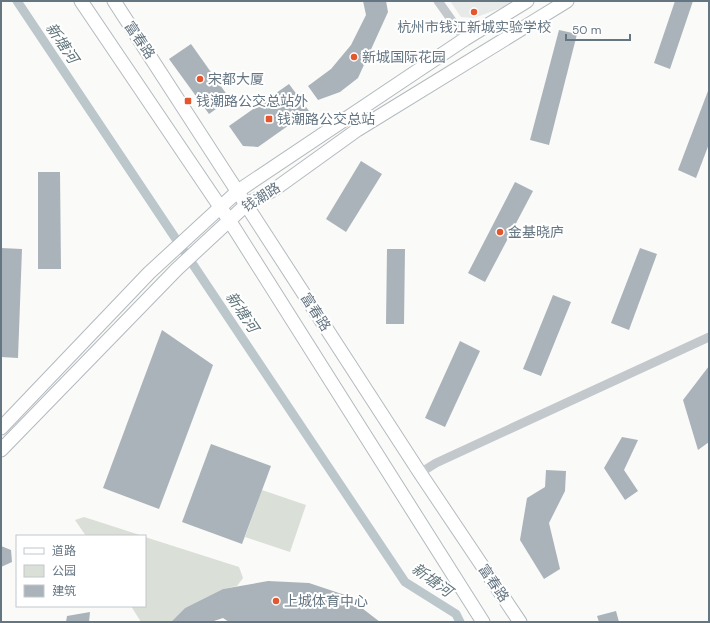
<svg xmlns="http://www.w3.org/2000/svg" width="710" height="623" viewBox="0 0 710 623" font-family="'DM Sans','Noto Sans SC',sans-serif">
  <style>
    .built { fill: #e8e9e9 }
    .green { fill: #dadfd7 }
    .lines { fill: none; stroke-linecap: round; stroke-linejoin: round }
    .canal { stroke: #bbc7cb; stroke-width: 9 }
    .building { fill: #aab3b9 }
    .secondary-casing { stroke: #b3babf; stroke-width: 15 }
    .street { stroke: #c3c8cc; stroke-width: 9 }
    .secondary { stroke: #fff; stroke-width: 13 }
    .poi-dot { fill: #e4572e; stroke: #fff; stroke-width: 1.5 }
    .labels { text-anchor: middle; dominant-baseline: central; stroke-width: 4; stroke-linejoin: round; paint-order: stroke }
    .poi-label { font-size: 14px; fill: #657683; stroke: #fff; text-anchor: start }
    .street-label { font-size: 14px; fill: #657683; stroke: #fff }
    .water-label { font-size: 15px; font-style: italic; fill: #60757c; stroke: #fff }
  </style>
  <rect width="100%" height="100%" fill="#fafaf8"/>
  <polygon class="built" points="450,1 512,1 504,7 474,18 461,17"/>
  <g class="green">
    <polygon points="262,490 306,505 290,552 245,537"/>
    <polygon points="84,517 143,536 86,536 75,520"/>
    <polygon points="145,537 239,567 243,578 237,586 223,589 185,608 171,622 141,622 131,606 145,606"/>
  </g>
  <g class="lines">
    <polyline class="canal" points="17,1 405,582 456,614 460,622"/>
  </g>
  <g class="building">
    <polygon points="363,1 386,1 388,12 358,78 340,92 318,100 308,86 331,69 351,45 366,15"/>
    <polygon points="675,1 693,1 670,69 654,63"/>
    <polygon points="559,30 577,34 549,145 530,140"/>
    <polygon points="191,44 230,99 209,114 169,59"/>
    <polygon points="289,84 309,111 258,147 243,146 229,126"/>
    <polygon points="708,91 709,144 696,178 678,170"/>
    <polygon points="361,161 382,174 346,232 326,219"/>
    <polygon points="38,172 60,172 61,269 38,269"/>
    <polygon points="515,182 533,191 485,282 468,273"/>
    <polygon points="1,248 22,249 18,358 1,357"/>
    <polygon points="640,248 657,254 629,330 611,323"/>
    <polygon points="387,249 405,249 404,324 386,324"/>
    <polygon points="553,295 571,302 541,376 523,369"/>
    <polygon points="162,330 213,365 159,509 103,488"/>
    <polygon points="460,341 480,351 445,427 425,418"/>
    <polygon points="709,366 709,442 698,450 683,400"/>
    <polygon points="622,437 638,440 624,470 638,491 625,500 604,468"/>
    <polygon points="211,444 271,466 242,544 182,522"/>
    <polygon points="546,470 566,471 565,491 549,523 560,569 544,579 520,540 527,498 545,487"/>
    <polygon points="1,546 11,550 12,562 1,567"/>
    <polygon points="268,581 309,583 345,595 380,622 229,622 223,618 211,622 171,622 185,608 223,589"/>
    <polygon points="616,611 619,622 599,622 597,616"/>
    <polygon points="90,612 89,622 66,622 67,616"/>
  </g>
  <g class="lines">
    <g class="secondary-casing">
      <g id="secondary">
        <polyline points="81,1 229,220 483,622"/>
        <polyline points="114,1 420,473 520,622"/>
        <polyline points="1,428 149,273 238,191 465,39 527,1"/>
        <polyline points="1,450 177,269 247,204 275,189 357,130 567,1"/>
      </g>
    </g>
    <g class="street">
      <polyline points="438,1 465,39"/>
      <polyline points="420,473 436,463 709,337"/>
    </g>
    <use href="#secondary" class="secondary"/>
  </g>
  <g class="poi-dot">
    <circle cx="474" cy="12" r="4"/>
    <circle cx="354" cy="57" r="4"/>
    <circle cx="200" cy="79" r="4"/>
    <rect x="184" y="97" width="8" height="8" rx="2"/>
    <rect x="265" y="115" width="8" height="8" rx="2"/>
    <circle cx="500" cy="232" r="4"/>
    <circle cx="276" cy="601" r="4"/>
  </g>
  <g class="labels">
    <g class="poi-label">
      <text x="474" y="27" text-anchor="middle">杭州市钱江新城实验学校</text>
      <text x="362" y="57">新城国际花园</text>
      <text x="208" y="79">宋都大厦</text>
      <text x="196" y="101">钱潮路公交总站外</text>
      <text x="277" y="119">钱潮路公交总站</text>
      <text x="508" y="232">金基晓庐</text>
      <text x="284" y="601">上城体育中心</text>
    </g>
    <g class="street-label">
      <text transform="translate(140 40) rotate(56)">富春路</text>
      <text transform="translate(261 197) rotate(-32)">钱潮路</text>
      <text transform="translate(316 312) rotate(57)">富春路</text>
      <text transform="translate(494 583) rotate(56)">富春路</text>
    </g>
    <g class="water-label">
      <text transform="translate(62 43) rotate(56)">新塘河</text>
      <text transform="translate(242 312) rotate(56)">新塘河</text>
      <text transform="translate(432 580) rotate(36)">新塘河</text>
    </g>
  </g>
  <rect width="710" height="623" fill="none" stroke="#657683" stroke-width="4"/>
  <rect x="16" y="535" width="130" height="72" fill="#ffffff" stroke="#c1c8cd"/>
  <rect x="24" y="548" width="20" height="6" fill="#ffffff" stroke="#c1c8cd"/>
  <text x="52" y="555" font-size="12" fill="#657683">道路</text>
  <rect x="24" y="565" width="20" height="12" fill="#dadfd7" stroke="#c1c8cd"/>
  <text x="52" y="575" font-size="12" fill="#657683">公园</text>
  <rect x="24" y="585" width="20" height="12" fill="#aab3b9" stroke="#c1c8cd"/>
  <text x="52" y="595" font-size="12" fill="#657683">建筑</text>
  <path d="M566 34v6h64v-6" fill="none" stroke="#657683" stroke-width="2"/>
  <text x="572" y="34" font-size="12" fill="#657683" stroke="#ffffff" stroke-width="3" paint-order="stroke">50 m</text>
</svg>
